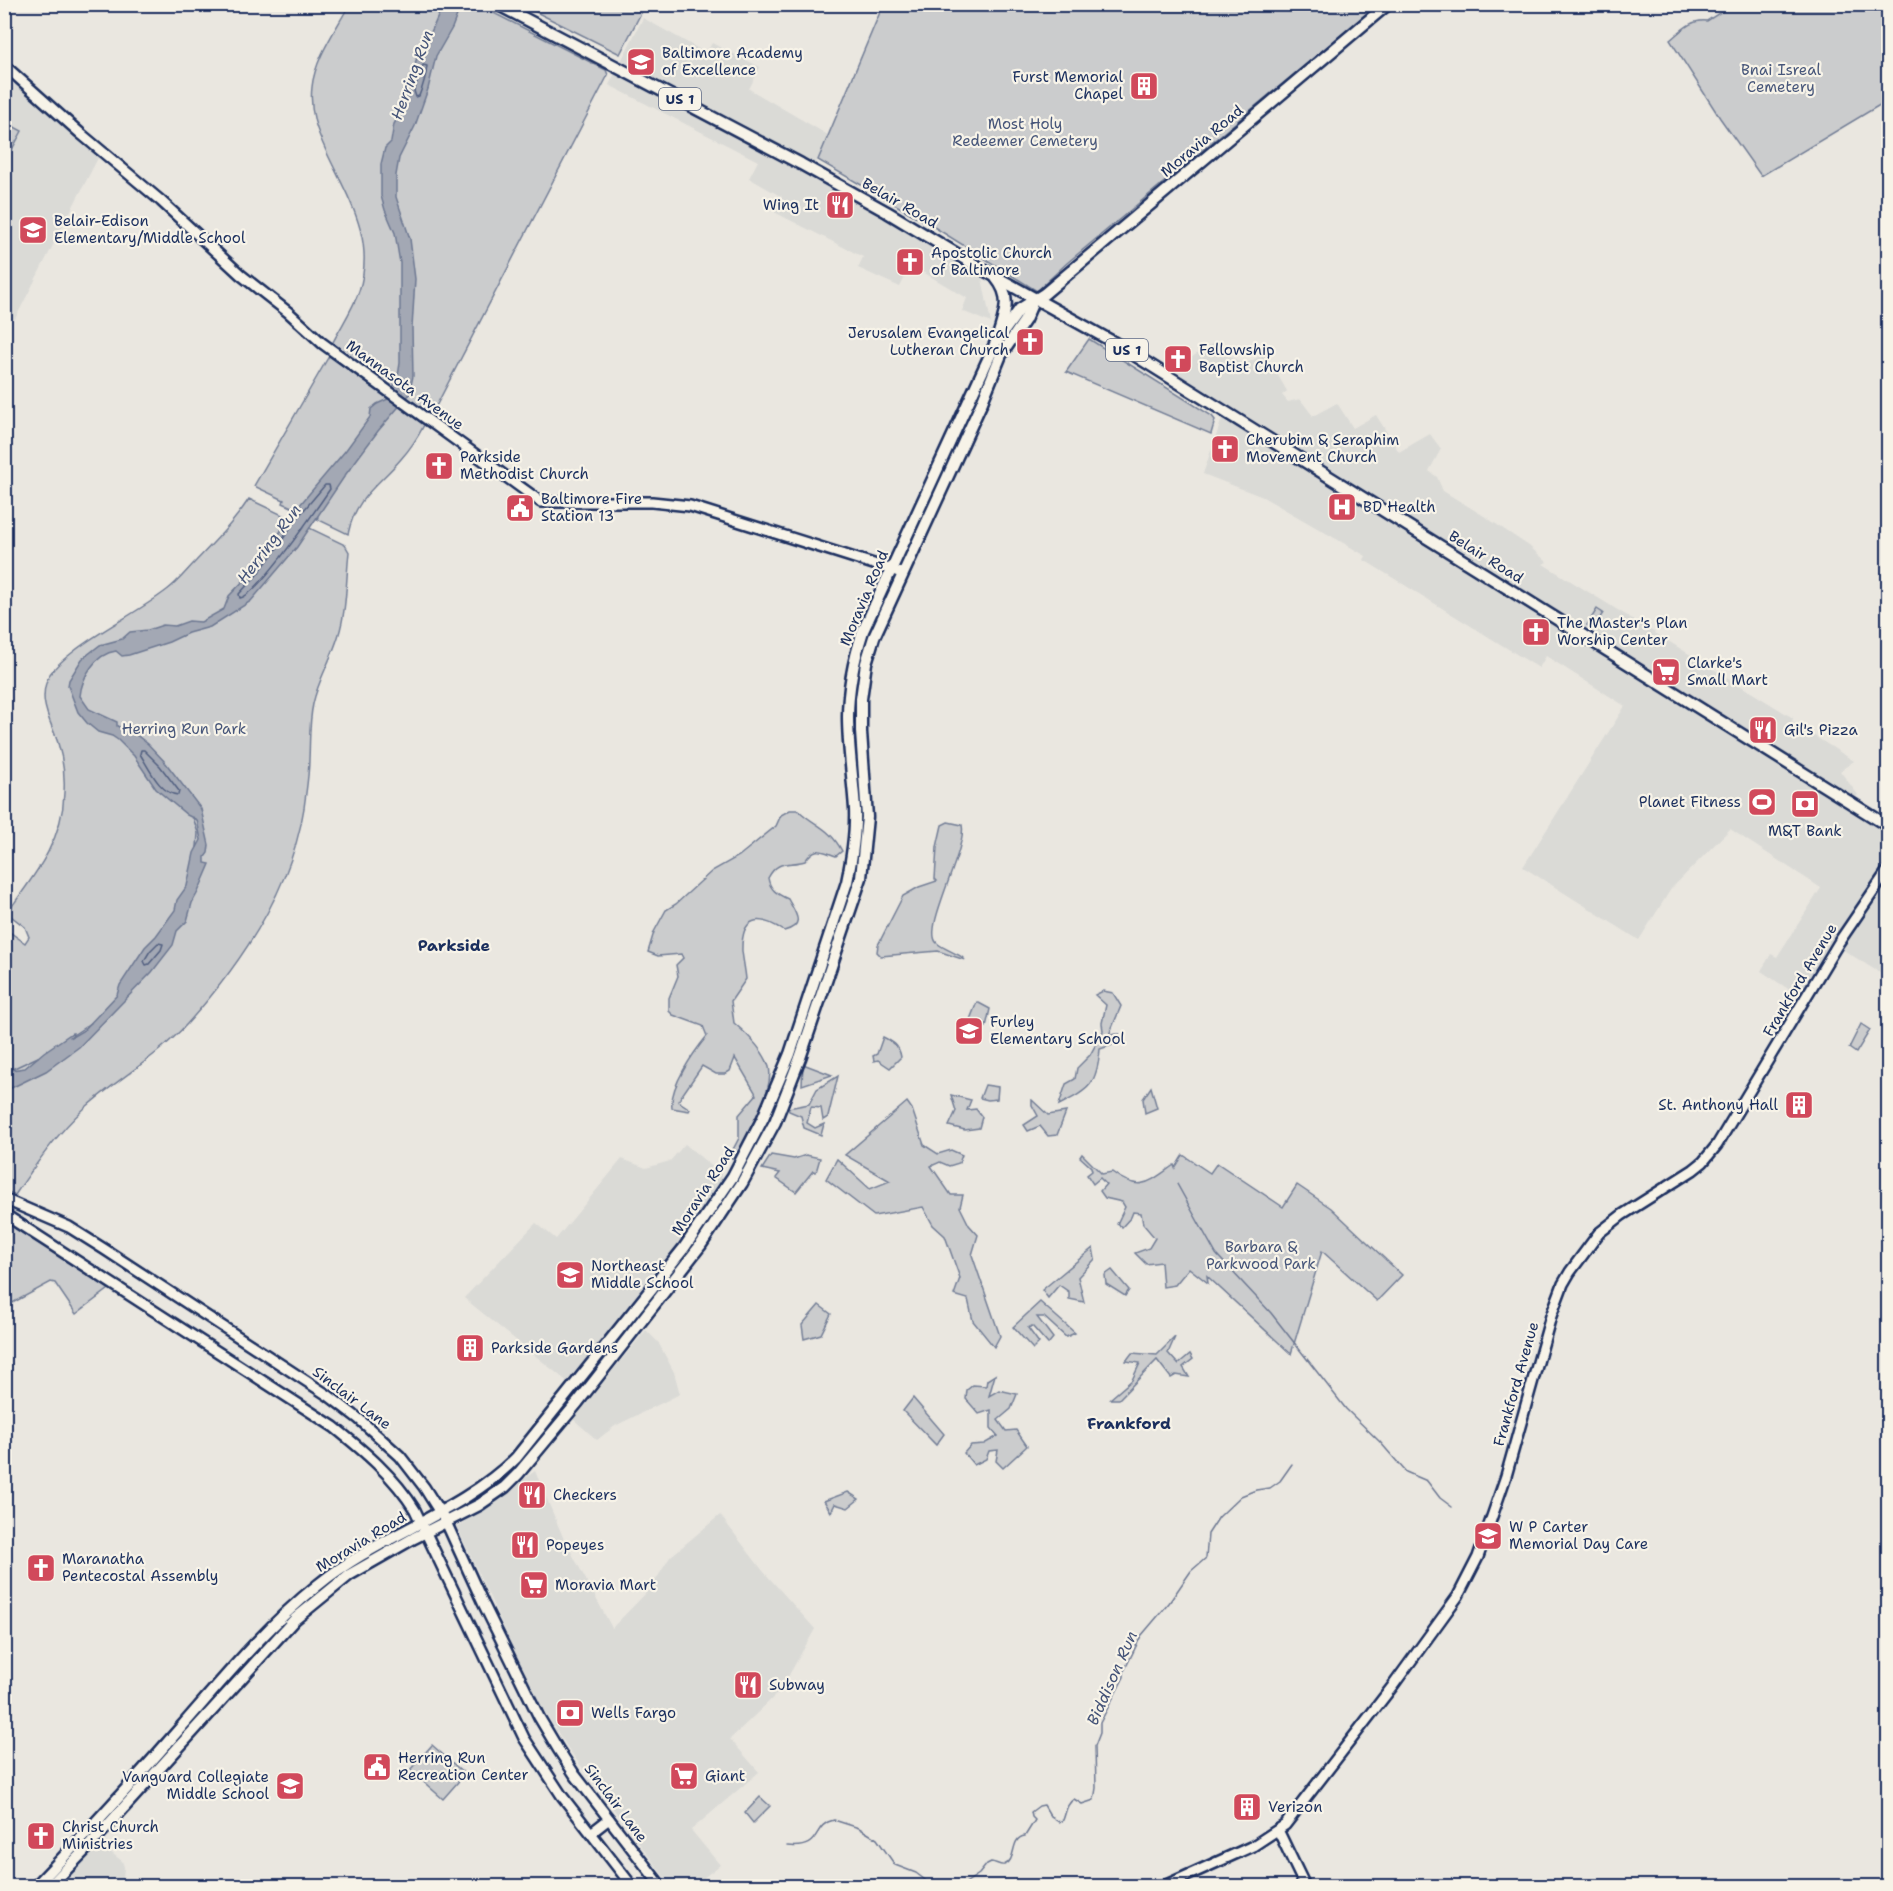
<svg xmlns="http://www.w3.org/2000/svg" width="1893" height="1891" viewBox="0 0 1893 1891" font-family="'Shantell Sans',sans-serif">
  <style>
    .built { fill: #dadad6 }
    .green { fill: #cbcccd; stroke: #737e96; stroke-width: 1.5 }
    .water { fill: #a3a8b4; stroke: #6d7892; stroke-width: 1.5 }
    .lines { fill: none; stroke-linecap: round; stroke-linejoin: round }
    .shore { stroke: #515f80; stroke-width: 1.5 }
    .stream { stroke: #6d7892; stroke-width: 1.5 }
    .secondary-casing { stroke: #1b2f5e; stroke-width: 14 }
    .primary-casing { stroke: #1b2f5e; stroke-width: 15 }
    .secondary { stroke: #f7f3e8; stroke-width: 9 }
    .primary { stroke: #f7f3e8; stroke-width: 10 }
    .labels { text-anchor: middle; dominant-baseline: central; stroke-width: 4.5; stroke-linejoin: round; paint-order: stroke }
    .shield { fill: #f7f3e8; stroke: #5d6a87; stroke-width: 1.5 }
    .shield-label { font-size: 14px; font-weight: bold; fill: #1b2f5e }
    .poi-label { font-size: 15px; fill: #1b2f5e; stroke: #f7f3e8; text-anchor: start }
    .park-label { font-size: 15px; fill: #47567a; stroke: #f7f3e8 }
    .street-label { font-size: 15px; fill: #1b2f5e; stroke: #f7f3e8 }
    .water-label { font-size: 16px; font-style: italic; fill: #445378; stroke: #f7f3e8 }
    .neighbourhood-label { font-size: 16px; font-weight: bold; fill: #1b2f5e; stroke: #f7f3e8 }
  </style>
  <rect width="100%" height="100%" fill="#eae7e0"/>
  <filter id="ink" filterUnits="userSpaceOnUse"><feTurbulence type="fractalNoise" baseFrequency=".0167" numOctaves="2"/><feDisplacementMap in="SourceGraphic" scale="12" xChannelSelector="R" yChannelSelector="G"/><feConvolveMatrix kernelMatrix="1 2 1 2 8 2 1 2 1" color-interpolation-filters="sRGB"/></filter>
  <g filter="url(#ink)">
    <g class="built">
      <polygon points="643,18 706,53 712,43 760,67 749,89 828,135 813,170 980,268 991,323 962,311 967,298 911,265 900,287 858,268 863,257 774,212 782,197 749,178 758,161 609,85"/>
      <polygon points="14,83 99,156 15,319 12,319 4,303 4,100"/>
      <polygon points="1212,344 1244,365 1265,353 1287,391 1282,395 1288,402 1300,399 1313,416 1337,403 1353,428 1376,415 1399,452 1430,434 1441,449 1429,471 1437,477 1443,491 1484,516 1529,546 1547,562 1543,564 1793,718 1792,722 1854,761 1840,771 1858,795 1850,801 1888,826 1888,978 1837,946 1805,1000 1761,971 1771,954 1777,957 1821,888 1730,829 1671,889 1639,940 1523,867 1625,706 1546,656 1539,668 1364,560 1366,556 1263,497 1203,474 1225,410 1170,377 1174,369"/>
      <polygon points="685,1144 722,1175 723,1180 701,1216 673,1253 569,1383 464,1298 536,1223 556,1239 622,1159 646,1168 670,1161"/>
      <polygon points="646,1330 658,1342 674,1372 680,1394 615,1426 597,1440 573,1419"/>
      <polygon points="535,1471 563,1537 612,1628 651,1588 670,1557 720,1515 763,1571 815,1629 780,1691 730,1739 759,1772 691,1830 720,1865 693,1886 671,1886 569,1750 538,1701 457,1527"/>
      <polygon points="100,1844 122,1861 124,1867 123,1879 117,1886 82,1886 71,1875"/>
    </g>
    <g class="green">
      <path d="M349 5H478L606 70 608 75 432 414H428L332 344C341 326 353 309 359 291 376 239 348 198 327 153 317 131 309 112 312 87 315 58 336 30 349 5Z"/>
      <polygon points="522,5 645,4 645,5 620,54"/>
      <polygon points="883,5 883,4 1377,5 1067,263 1037,291 934,227 818,160"/>
      <path d="M1722 5H1883L1888 16V100L1761 176 1720 118 1670 40C1682 30 1691 19 1707 21L1724 10Z"/>
      <polygon points="5,122 22,131 10,153 5,149"/>
      <polygon points="1089,339 1212,416 1215,420 1211,434 1066,372"/>
      <path d="M329 356 424 425C418 437 410 449 401 459 378 486 356 496 348 534L317 519 318 517 297 507 296 509 283 503 284 500 254 486Z"/>
      <path d="M249 499 345 545 349 552C346 579 347 610 338 637 331 660 318 680 313 704 309 722 310 740 309 759 309 775 306 792 304 808 291 890 242 963 187 1024 157 1057 119 1078 86 1107 57 1133 36 1164 15 1195L4 1190V928L25 943 29 937 25 927 7 913C34 876 63 841 64 793 65 776 63 759 58 743 50 719 36 699 50 674 56 665 64 659 73 652 102 629 137 613 167 590 178 582 187 570 196 561 215 541 234 522 249 499Z"/>
      <polygon points="1597,609 1603,613 1593,629 1587,625"/>
      <path d="M790 810H798C816 827 829 827 842 851L836 856C821 851 816 845 805 861 788 866 778 859 768 878 770 890 777 894 788 899 796 914 806 925 784 931 759 914 741 916 742 951 743 960 745 969 746 979L731 1001 734 1023C747 1034 764 1050 769 1067 775 1091 745 1137 735 1159L729 1157 739 1138V1115L756 1095 755 1092 735 1058 730 1071 725 1074H716L702 1066 678 1101 690 1109 689 1111 672 1108C669 1087 694 1052 707 1036L703 1026 673 1015 669 1011V998L678 976 676 965 683 958 681 954 658 956 648 952 654 932 666 910 676 904 712 871 739 856 776 826 781 815Z"/>
      <path d="M948 822 962 825C968 849 921 930 937 943 942 948 956 953 962 957L965 960 938 951 881 956 877 952 878 945 903 896 919 887 937 881 935 879 937 847 942 825Z"/>
      <path d="M1103 991 1113 993 1121 1006 1109 1035 1119 1034 1112 1045 1100 1049C1097 1085 1090 1089 1059 1105L1066 1084 1075 1079 1077 1068 1090 1055 1103 1031 1102 1023 1106 1005 1095 995Z"/>
      <polygon points="977,1002 990,1009 986,1027 969,1022"/>
      <polygon points="1861,1024 1870,1030 1856,1053 1849,1048"/>
      <path d="M883 1037C893 1042 899 1045 901 1057L890 1068 878 1060 874 1061 873 1056 877 1054Z"/>
      <polygon points="803,1064 832,1075 802,1085"/>
      <polygon points="838,1076 828,1117 823,1120 821,1108 811,1107 807,1123 815,1128 824,1124 821,1135 804,1128 801,1116 789,1111 788,1108 809,1104 817,1089"/>
      <polygon points="985,1085 998,1087 997,1099 988,1100 980,1098"/>
      <polygon points="1151,1087 1157,1108 1145,1113 1143,1099"/>
      <polygon points="951,1095 971,1100 967,1110 976,1109 982,1117 979,1128 965,1130 949,1126 956,1111"/>
      <polygon points="1032,1100 1048,1115 1066,1112 1057,1135 1048,1136 1040,1126 1028,1131 1024,1125 1038,1116 1032,1105"/>
      <polygon points="907,1102 912,1109 924,1145 938,1154 951,1150 962,1155 959,1163 949,1166 940,1162 931,1166 951,1195 963,1195 960,1207 969,1225 978,1235 972,1255 1000,1336 994,1347 973,1321 968,1299 954,1295 960,1278 945,1236 933,1225 923,1207 874,1216 826,1179 837,1159 870,1189 890,1181 845,1155"/>
      <path d="M1082 1154 1102 1174 1112 1172C1140 1193 1148 1183 1174 1165L1175 1168 1183 1155 1210 1173 1217 1163 1283 1207 1297 1185 1331 1208 1402 1275 1377 1301 1322 1251 1291 1354 1207 1276 1208 1283 1189 1268 1175 1285 1163 1287 1161 1262 1146 1264 1135 1253 1149 1248 1155 1238 1143 1224 1141 1213 1133 1212 1131 1217 1122 1227 1117 1224 1125 1207 1122 1202 1105 1198 1100 1191 1106 1184 1100 1178 1093 1184 1087 1175 1092 1171 1091 1167 1080 1157Z"/>
      <polygon points="771,1155 794,1159 806,1155 820,1158 816,1172 813,1171 796,1192 776,1178 780,1173 762,1169"/>
      <polygon points="10,1225 109,1289 76,1314 55,1283 51,1282 5,1307 5,1233"/>
      <polygon points="1093,1248 1095,1259 1078,1277 1084,1302 1069,1299 1069,1292 1059,1285 1048,1298 1042,1290"/>
      <polygon points="1112,1270 1129,1290 1125,1296 1106,1284 1105,1275"/>
      <polygon points="1040,1302 1075,1333 1066,1337 1044,1317 1037,1317 1053,1338 1048,1344 1032,1326 1028,1328 1039,1343 1033,1349 1013,1327"/>
      <polygon points="819,1305 831,1314 821,1334 804,1339 802,1325"/>
      <polygon points="1175,1337 1168,1353 1178,1364 1190,1354 1193,1359 1183,1367 1189,1377 1176,1375 1171,1378 1157,1360 1119,1399 1110,1399 1132,1380 1140,1363 1126,1361 1132,1353 1157,1355"/>
      <polygon points="995,1375 989,1396 999,1390 1017,1394 1011,1409 998,1420 1006,1431 1016,1430 1027,1446 1003,1468 996,1461 998,1450 989,1451 986,1459 974,1465 964,1453 971,1445 984,1444 998,1436 991,1428 991,1410 979,1414 966,1399 967,1390 973,1385 986,1386 987,1380"/>
      <polygon points="913,1398 944,1434 936,1445 903,1411"/>
      <polygon points="848,1492 859,1499 848,1508 835,1504 831,1512 824,1501"/>
      <polygon points="432,1745 465,1774 443,1799 410,1770"/>
      <polygon points="760,1797 770,1806 753,1823 745,1813"/>
    </g>
    <path class="water" d="M443 5H461L452 28 436 56 428 89 415 126 399 158 396 175V197L410 239 415 279 412 328 413 376 409 395 378 431 346 474 297 547 251 601 210 627 188 633 169 642 129 655 122 656 116 651C95 654 82 677 80 696L89 709 117 722V726L135 734 148 744 165 762 201 809 209 845 208 853 205 857V863L210 864 198 892 192 903 187 921 177 931 173 945 152 972 79 1047 46 1071 5 1091V1071L25 1068 44 1052 72 1033H73L72 1037 84 1030 117 995 120 985 145 947 156 936 175 910 177 900 187 886 194 853 201 840 197 820 187 815 156 789 134 756 118 740 112 736 98 732 87 723 78 712 68 686 69 680 82 659 100 645 122 639 130 632 148 630 163 625 175 626 189 621 201 622 224 609 229 596 251 573 273 544 288 519 346 450 370 417 371 409 377 404 388 399 398 376 400 363V263L395 233 385 210 381 196V164L385 148 391 142 394 124 404 107 419 49 427 41Z"/>
    <g class="lines">
      <g class="shore">
        <path d="M423 65 427 66C426 76 423 86 419 96L416 97 414 91Z"/>
        <path d="M325 485H329L330 489C317 508 257 596 240 598L239 594 256 576 278 547 293 523Z"/>
        <path d="M141 750H144L160 766 179 791 178 795C160 794 149 768 140 754Z"/>
        <polygon points="158,943 163,944 161,950 149,964 146,965 144,961 150,951"/>
      </g>
      <g class="stream">
        <polyline points="193,817 198,833 197,847"/>
        <polyline points="70,1037 91,1023"/>
        <polyline points="10,1070 38,1057"/>
        <polyline points="1177,1184 1216,1254 1271,1313 1346,1409 1380,1442 1406,1472 1427,1481 1440,1498 1452,1507"/>
        <path d="M787 1846C824 1850 810 1825 834 1820L859 1828 877 1839 895 1865 916 1873 933 1886"/>
        <path d="M961 1886 979 1874 987 1864 991 1862C995 1862 1000 1866 1004 1865 1018 1860 1009 1838 1025 1836L1035 1820 1032 1817 1031 1812 1039 1806 1044 1805 1051 1817 1059 1822 1063 1820C1066 1813 1066 1804 1074 1799L1082 1804 1094 1800 1096 1788 1095 1746 1100 1733V1723L1124 1677V1671L1141 1636 1169 1603 1191 1571 1206 1558 1208 1534 1219 1517 1241 1496 1256 1490 1270 1488 1280 1481 1292 1464"/>
      </g>
      <g class="secondary-casing">
        <g id="secondary">
          <polyline points="4,65 80,133 161,201 241,275 288,312 322,343 541,502 652,502 690,506 902,573"/>
          <polyline points="4,1199 69,1227 104,1249 329,1396 359,1419 400,1456 424,1487 446,1522 483,1603 539,1717 558,1749 575,1775 661,1886"/>
          <path d="M4 1214 334 1427C364 1451 394 1476 415 1510L524 1738 562 1796 632 1886"/>
          <polyline points="1278,1830 1305,1886"/>
          <polyline points="591,1833 609,1819"/>
          <polyline points="1164,1886 1253,1846 1285,1825 1392,1687 1458,1596 1478,1557 1506,1476 1551,1316 1563,1284 1570,1272 1599,1233 1622,1215 1693,1170 1703,1162 1717,1145 1839,942 1888,870"/>
        </g>
      </g>
      <g class="primary-casing">
        <g id="primary">
          <polyline points="497,4 801,164 887,212 980,268 1115,343 1888,826"/>
          <path d="M996 278C1012 297 1005 313 999 333"/>
          <path d="M36 1886C86 1834 135 1780 183 1725 225 1677 267 1626 318 1585 379 1535 459 1514 516 1458L684 1248 733 1176 763 1118 790 1054 847 882C852 858 856 833 855 809 853 778 848 748 848 717 848 687 854 659 863 631L996 342 1020 309 1044 294 1388 4"/>
          <polyline points="50,1886 88,1847 295,1619 349,1575 414,1538 479,1505 505,1487 518,1474 578,1402 700,1246 742,1183 775,1122 800,1058 861,878 867,817 861,732 861,699 866,663 874,637 982,402 1001,355 1025,320 1034,299"/>
        </g>
      </g>
      <use href="#secondary" class="secondary"/>
      <use href="#primary" class="primary"/>
    </g>
  </g>
  <defs>
    <g id="school-square" transform="scale(1.5)"><rect x="-9" y="-9" width="18" height="18" rx="4" fill="#d1495b" stroke="#f7f3e8"/><path d="M0-5L7-2L0 1L-7-2ZM-4 1L0 2.5L4 1V4Q0 6-4 4Z" fill="#fff"/></g>
    <g id="building-square" transform="scale(1.5)"><rect x="-9" y="-9" width="18" height="18" rx="4" fill="#d1495b" stroke="#f7f3e8"/><path d="M-4-6H4V6H1V3H-1V6H-4ZM-2.5-4.3h1.7v1.8h-1.7ZM.8-4.3h1.7v1.8H.8ZM-2.5-1h1.7V.8h-1.7ZM.8-1h1.7V.8H.8Z" fill="#fff"/></g>
    <g id="restaurant-square" transform="scale(1.5)"><rect x="-9" y="-9" width="18" height="18" rx="4" fill="#d1495b" stroke="#f7f3e8"/><path d="M-5-6h1v4h1v-4h1v4h1v-4h1v5L-1.5 .5V6h-2V.5L-5-1ZM5-6V6H3V1.5H1.5Q1.5-4 5-6Z" fill="#fff"/></g>
    <g id="church-square" transform="scale(1.5)"><rect x="-9" y="-9" width="18" height="18" rx="4" fill="#d1495b" stroke="#f7f3e8"/><path d="M-1.2-6h2.4v3.5h3.3v2.4h-3.3V6h-2.4V-.1h-3.3v-2.4h3.3Z" fill="#fff"/></g>
    <g id="hospital-square" transform="scale(1.5)"><rect x="-9" y="-9" width="18" height="18" rx="4" fill="#d1495b" stroke="#f7f3e8"/><path d="M-5-5h3v3.5h4V-5h3V5h-3V1.5h-4V5h-3Z" fill="#fff"/></g>
    <g id="civic-square" transform="scale(1.5)"><rect x="-9" y="-9" width="18" height="18" rx="4" fill="#d1495b" stroke="#f7f3e8"/><path d="M-.6-6.5H3V-4.5H.6V-3L4-1V1h2V6H-6V1h2V-1L-.6-3ZM-1.2 2.5V6h2.4V2.5Z" fill="#fff"/></g>
    <g id="supermarket-square" transform="scale(1.5)"><rect x="-9" y="-9" width="18" height="18" rx="4" fill="#d1495b" stroke="#f7f3e8"/><path d="M-6-5.5h2.5l.6 2H6L4.5 2H-2.5L-4.4-4H-6ZM-1.5 3.2a1.3 1.3 0 1 0 .1 0ZM3 3.2a1.3 1.3 0 1 0 .1 0Z" fill="#fff"/></g>
    <g id="stadium-square" transform="scale(1.5)"><rect x="-9" y="-9" width="18" height="18" rx="4" fill="#d1495b" stroke="#f7f3e8"/><path d="M0-5a6.5 5 0 1 0 0 10a6.5 5 0 1 0 0-10ZM-3.5-1.8h7v3.6h-7Z" fill="#fff"/></g>
    <g id="bank-square" transform="scale(1.5)"><rect x="-9" y="-9" width="18" height="18" rx="4" fill="#d1495b" stroke="#f7f3e8"/><path d="M-6-4H6V4H-6ZM0-2.3a2.3 2.3 0 1 0 0 4.6a2.3 2.3 0 1 0 0-4.6Z" fill="#fff"/></g>
  </defs>
  <g fill-rule="evenodd">
    <use href="#school-square" x="641" y="62"/>
    <use href="#building-square" x="1144" y="86"/>
    <use href="#restaurant-square" x="840" y="205"/>
    <use href="#school-square" x="33" y="230"/>
    <use href="#church-square" x="910" y="262"/>
    <use href="#church-square" x="1030" y="342"/>
    <use href="#church-square" x="1178" y="359"/>
    <use href="#church-square" x="1225" y="449"/>
    <use href="#church-square" x="439" y="466"/>
    <use href="#hospital-square" x="1342" y="507"/>
    <use href="#civic-square" x="520" y="508"/>
    <use href="#church-square" x="1536" y="632"/>
    <use href="#supermarket-square" x="1666" y="672"/>
    <use href="#restaurant-square" x="1763" y="730"/>
    <use href="#stadium-square" x="1762" y="802"/>
    <use href="#bank-square" x="1805" y="804"/>
    <use href="#school-square" x="969" y="1031"/>
    <use href="#building-square" x="1799" y="1105"/>
    <use href="#school-square" x="570" y="1275"/>
    <use href="#building-square" x="470" y="1348"/>
    <use href="#restaurant-square" x="532" y="1495"/>
    <use href="#school-square" x="1488" y="1536"/>
    <use href="#restaurant-square" x="525" y="1545"/>
    <use href="#church-square" x="41" y="1568"/>
    <use href="#supermarket-square" x="534" y="1585"/>
    <use href="#restaurant-square" x="748" y="1685"/>
    <use href="#bank-square" x="570" y="1713"/>
    <use href="#civic-square" x="377" y="1767"/>
    <use href="#supermarket-square" x="684" y="1776"/>
    <use href="#school-square" x="290" y="1786"/>
    <use href="#building-square" x="1247" y="1807"/>
    <use href="#church-square" x="41" y="1836"/>
  </g>
  <g class="labels">
    <g class="shield">
      <rect x="659" y="88" width="42" height="22" rx="4.5"/>
      <rect x="1106" y="339" width="42" height="22" rx="4.5"/>
    </g>
    <g class="shield-label">
      <text x="680" y="99">US 1</text>
      <text x="1127" y="350">US 1</text>
    </g>
    <g class="poi-label">
      <text x="662" y="53">Baltimore Academy<tspan x="662" dy="17">of Excellence</tspan></text>
      <text x="1123" y="77" text-anchor="end">Furst Memorial<tspan x="1123" dy="17">Chapel</tspan></text>
      <text x="819" y="205" text-anchor="end">Wing It</text>
      <text x="54" y="221">Belair-Edison<tspan x="54" dy="17">Elementary/Middle School</tspan></text>
      <text x="931" y="253">Apostolic Church<tspan x="931" dy="17">of Baltimore</tspan></text>
      <text x="1009" y="333" text-anchor="end">Jerusalem Evangelical<tspan x="1009" dy="17">Lutheran Church</tspan></text>
      <text x="1199" y="350">Fellowship<tspan x="1199" dy="17">Baptist Church</tspan></text>
      <text x="1246" y="440">Cherubim &amp; Seraphim<tspan x="1246" dy="17">Movement Church</tspan></text>
      <text x="460" y="457">Parkside<tspan x="460" dy="17">Methodist Church</tspan></text>
      <text x="541" y="499">Baltimore Fire<tspan x="541" dy="17">Station 13</tspan></text>
      <text x="1363" y="507">BD Health</text>
      <text x="1557" y="623">The Master's Plan<tspan x="1557" dy="17">Worship Center</tspan></text>
      <text x="1687" y="663">Clarke's<tspan x="1687" dy="17">Small Mart</tspan></text>
      <text x="1784" y="730">Gil's Pizza</text>
      <text x="1741" y="802" text-anchor="end">Planet Fitness</text>
      <text x="1805" y="831" text-anchor="middle">M&amp;T Bank</text>
      <text x="990" y="1022">Furley<tspan x="990" dy="17">Elementary School</tspan></text>
      <text x="1778" y="1105" text-anchor="end">St. Anthony Hall</text>
      <text x="591" y="1266">Northeast<tspan x="591" dy="17">Middle School</tspan></text>
      <text x="491" y="1348">Parkside Gardens</text>
      <text x="553" y="1495">Checkers</text>
      <text x="1509" y="1527">W P Carter<tspan x="1509" dy="17">Memorial Day Care</tspan></text>
      <text x="546" y="1545">Popeyes</text>
      <text x="62" y="1559">Maranatha<tspan x="62" dy="17">Pentecostal Assembly</tspan></text>
      <text x="555" y="1585">Moravia Mart</text>
      <text x="769" y="1685">Subway</text>
      <text x="591" y="1713">Wells Fargo</text>
      <text x="398" y="1758">Herring Run<tspan x="398" dy="17">Recreation Center</tspan></text>
      <text x="705" y="1776">Giant</text>
      <text x="269" y="1777" text-anchor="end">Vanguard Collegiate<tspan x="269" dy="17">Middle School</tspan></text>
      <text x="1268" y="1807">Verizon</text>
      <text x="62" y="1827">Christ Church<tspan x="62" dy="17">Ministries</tspan></text>
    </g>
    <g class="park-label">
      <text x="1781" y="70">Bnai Isreal<tspan x="1781" dy="17">Cemetery</tspan></text>
      <text x="1025" y="124">Most Holy<tspan x="1025" dy="17">Redeemer Cemetery</tspan></text>
      <text x="184" y="729">Herring Run Park</text>
      <text x="1261" y="1247">Barbara &amp;<tspan x="1261" dy="17">Parkwood Park</tspan></text>
    </g>
    <g class="street-label">
      <text transform="translate(1202 141) rotate(-40)">Moravia Road</text>
      <text transform="translate(900 203) rotate(30)">Belair Road</text>
      <text transform="translate(405 385) rotate(36)">Mannasota Avenue</text>
      <text transform="translate(1486 557) rotate(32)">Belair Road</text>
      <text transform="translate(864 598) rotate(-67)">Moravia Road</text>
      <text transform="translate(1800 980) rotate(-59)">Frankford Avenue</text>
      <text transform="translate(703 1191) rotate(-57)">Moravia Road</text>
      <text transform="translate(1516 1384) rotate(-74)">Frankford Avenue</text>
      <text transform="translate(352 1398) rotate(37)">Sinclair Lane</text>
      <text transform="translate(361 1542) rotate(-31)">Moravia Road</text>
      <text transform="translate(616 1803) rotate(53)">Sinclair Lane</text>
    </g>
    <g class="water-label">
      <text transform="translate(412 75) rotate(-70)">Herring Run</text>
      <text transform="translate(269 544) rotate(-53)">Herring Run</text>
      <text transform="translate(1112 1678) rotate(-66)">Biddison Run</text>
    </g>
    <g class="neighbourhood-label">
      <text x="454" y="945">Parkside</text>
      <text x="1129" y="1423">Frankford</text>
    </g>
  </g>
  <rect width="1893" height="1891" fill="none" stroke="#f7f3e8" stroke-width="24"/>
  <rect x="12" y="12" width="1869" height="1867" fill="none" stroke="#1b2f5e" stroke-width="2" filter="url(#ink)"/>
</svg>
